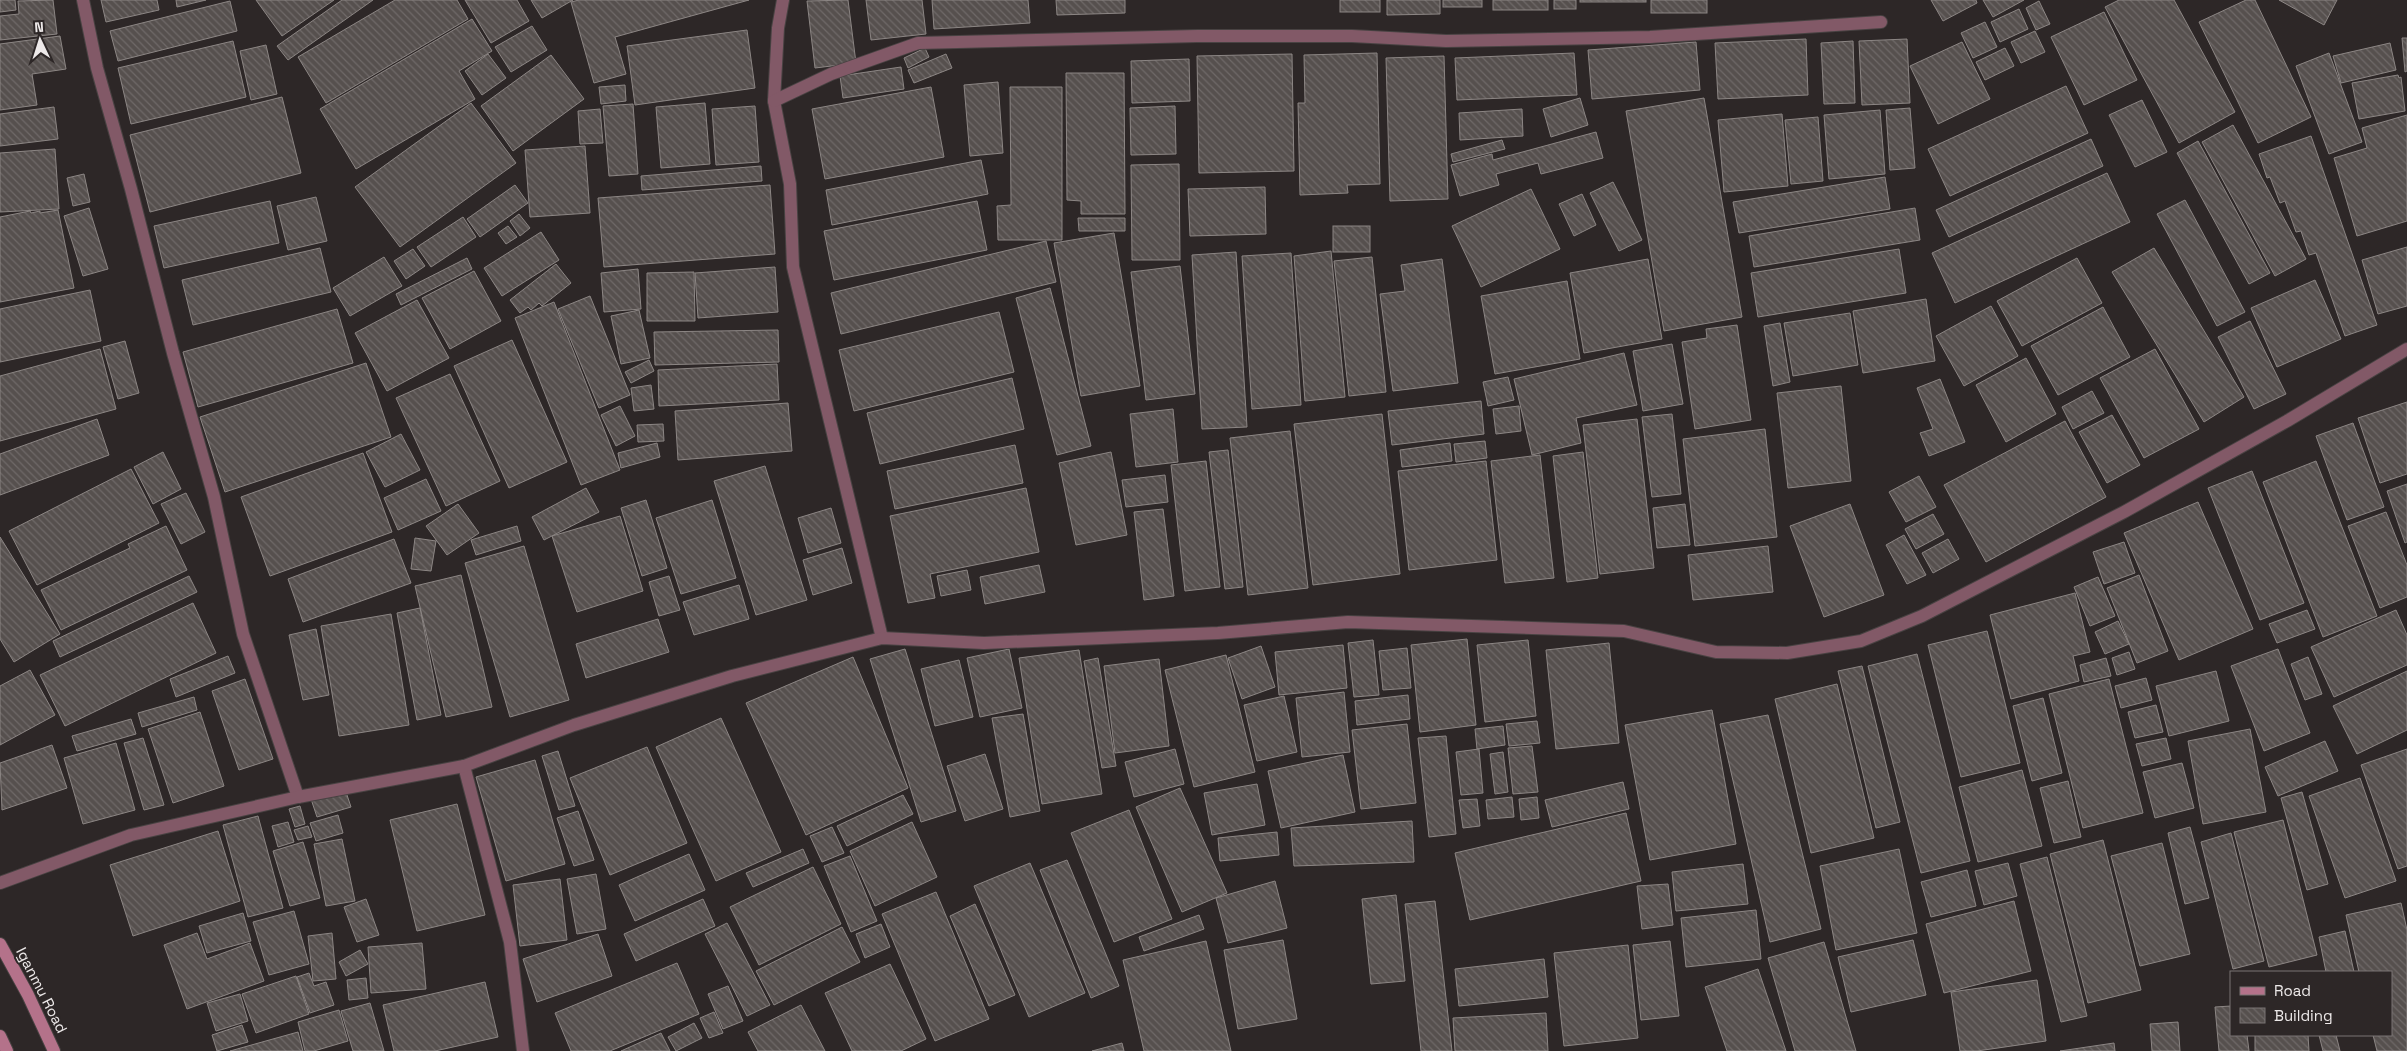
<svg xmlns="http://www.w3.org/2000/svg" width="2407" height="1051" viewBox="0 0 2407 1051" font-family="'Space Grotesk',sans-serif">
  <style>
    .building { fill: url(#building-back-hatch); stroke: #8c8684 }
    .lines { fill: none; stroke-linecap: round; stroke-linejoin: round }
    .minor-casing { stroke: #484242; stroke-width: 14 }
    .secondary-casing { stroke: #484242; stroke-width: 14 }
    .minor { stroke: #825967; stroke-width: 12 }
    .secondary { stroke: #b4728a; stroke-width: 12 }
    .labels { text-anchor: middle; dominant-baseline: central; stroke-width: 4; stroke-linejoin: round; paint-order: stroke }
    .street-label { font-size: 15px; fill: #ede9e9; stroke: #2d2727 }
  </style>
  <defs>
    <pattern id="building-back-hatch" width="6" height="6" patternUnits="userSpaceOnUse" patternTransform="scale(1.25)"><rect width="6" height="6" fill="#56504e"/><path d="M-1 5l2 2M0 0l6 6M5-1l2 2" fill="none" stroke="#6f6968"/></pattern>
  </defs>
  <rect width="100%" height="100%" fill="#2d2727"/>
  <g class="building">
    <polygon points="0,0 15,0 16,10 0,12"/>
    <polygon points="53,0 57,34 0,40 0,16 19,14 18,1"/>
    <polygon points="101,0 157,0 159,10 106,22"/>
    <polygon points="176,0 206,0 177,7"/>
    <polygon points="256,0 334,0 282,36"/>
    <polygon points="342,0 373,0 288,60 277,46"/>
    <polygon points="395,0 457,0 468,19 326,103 298,57"/>
    <polygon points="465,0 517,0 529,21 491,43"/>
    <polygon points="531,0 573,0 542,18"/>
    <polygon points="579,0 749,0 615,37 626,74 594,83 571,2"/>
    <polygon points="848,0 856,63 815,68 807,1"/>
    <polygon points="866,0 922,0 926,34 871,40"/>
    <polygon points="932,0 1028,0 1030,23 934,29"/>
    <polygon points="1056,0 1125,0 1125,13 1057,15"/>
    <rect x="1340" y="0" width="40" height="12"/>
    <polygon points="1387,0 1440,0 1440,14 1387,15"/>
    <rect x="1443" y="0" width="39" height="7"/>
    <rect x="1493" y="0" width="55" height="10"/>
    <rect x="1554" y="0" width="22" height="9"/>
    <rect x="1580" y="0" width="66" height="2"/>
    <rect x="1651" y="0" width="56" height="13"/>
    <polygon points="1931,0 1976,0 1977,3 1943,21"/>
    <polygon points="1983,0 2024,0 1993,17"/>
    <polygon points="2119,0 2174,0 2235,112 2179,143 2105,7"/>
    <polygon points="2246,0 2255,0 2311,117 2258,143 2199,22"/>
    <polygon points="2279,0 2337,0 2324,25"/>
    <polygon points="230,1 237,31 118,61 110,31"/>
    <polygon points="2039,1 2050,24 2036,30 2026,8"/>
    <polygon points="2019,9 2028,29 2000,42 1991,22"/>
    <polygon points="2104,12 2137,80 2084,105 2051,37"/>
    <polygon points="472,19 492,51 459,71 475,99 356,169 320,109"/>
    <polygon points="1985,22 1997,47 1973,58 1961,33"/>
    <polygon points="532,26 547,50 511,72 495,47"/>
    <polygon points="747,30 755,88 635,105 627,46"/>
    <polygon points="2035,31 2045,52 2021,63 2011,42"/>
    <polygon points="60,36 66,69 32,74 37,105 0,110 0,44"/>
    <polygon points="2402,38 2407,38 2407,71 2405,72"/>
    <polygon points="1806,39 1808,95 1718,99 1715,43"/>
    <polygon points="1907,39 1910,103 1862,105 1859,41"/>
    <polygon points="233,41 246,97 131,124 118,68"/>
    <polygon points="1853,41 1855,103 1824,104 1821,43"/>
    <polygon points="1696,42 1700,90 1592,99 1588,50"/>
    <polygon points="1962,42 1990,99 1938,124 1910,66"/>
    <polygon points="2390,43 2396,70 2341,83 2333,56"/>
    <polygon points="266,45 277,94 251,100 240,51"/>
    <polygon points="925,48 929,57 908,68 904,58"/>
    <polygon points="2005,48 2014,66 1985,80 1976,62"/>
    <polygon points="1377,53 1380,184 1347,185 1348,193 1300,195 1298,103 1305,103 1304,55"/>
    <polygon points="1574,53 1577,95 1457,100 1455,58"/>
    <polygon points="2329,53 2362,142 2329,154 2296,66"/>
    <polygon points="488,54 506,78 482,95 465,71"/>
    <polygon points="946,54 952,68 914,83 908,70"/>
    <polygon points="1292,54 1294,171 1199,173 1197,56"/>
    <polygon points="551,55 584,99 513,151 481,106"/>
    <polygon points="1444,56 1448,199 1390,201 1386,58"/>
    <polygon points="1189,59 1190,101 1132,103 1131,61"/>
    <polygon points="901,67 904,89 843,98 840,76"/>
    <polygon points="1066,73 1124,73 1125,214 1081,214 1081,201 1067,200"/>
    <polygon points="2398,75 2399,78 2401,77 2405,111 2359,119 2352,83"/>
    <polygon points="998,82 1003,153 970,156 964,85"/>
    <polygon points="625,85 626,101 601,104 599,87"/>
    <polygon points="2066,86 2088,133 1950,196 1928,149"/>
    <polygon points="931,87 944,157 825,179 812,109"/>
    <polygon points="1010,87 1062,87 1062,240 998,240 997,206 1011,205"/>
    <polygon points="282,97 301,173 150,212 130,135"/>
    <polygon points="1580,98 1588,125 1551,137 1543,109"/>
    <polygon points="1704,98 1742,317 1664,331 1626,111"/>
    <polygon points="2142,100 2167,152 2135,167 2109,115"/>
    <polygon points="471,103 516,163 400,247 355,187"/>
    <polygon points="705,103 710,164 661,168 656,107"/>
    <polygon points="633,104 638,174 609,176 603,106"/>
    <polygon points="755,106 759,162 716,165 712,109"/>
    <polygon points="1175,106 1176,154 1131,155 1130,108"/>
    <polygon points="54,107 58,139 0,146 0,114"/>
    <polygon points="1910,108 1915,168 1890,170 1886,110"/>
    <polygon points="600,109 603,143 580,144 578,111"/>
    <polygon points="1522,109 1523,136 1460,140 1459,113"/>
    <polygon points="1880,110 1885,174 1829,179 1824,115"/>
    <polygon points="1782,114 1788,186 1724,192 1718,120"/>
    <polygon points="2407,115 2407,221 2357,236 2334,158 2367,148 2362,128"/>
    <polygon points="1818,117 1823,181 1791,184 1785,120"/>
    <polygon points="2233,125 2306,259 2275,276 2202,142"/>
    <polygon points="1596,132 1603,158 1541,174 1538,163 1496,174 1499,185 1460,196 1451,165 1492,154 1493,160"/>
    <polygon points="2311,136 2377,325 2345,336 2316,253 2309,255 2301,231 2296,232 2285,201 2280,203 2270,177 2267,178 2259,154"/>
    <polygon points="2091,139 2103,166 1949,237 1936,210"/>
    <polygon points="1502,140 1505,149 1453,162 1451,154"/>
    <polygon points="2198,141 2270,273 2249,284 2177,153"/>
    <polygon points="585,146 590,213 530,217 525,150"/>
    <polygon points="55,149 59,209 0,212 0,153"/>
    <polygon points="981,160 988,194 832,225 826,190"/>
    <polygon points="1179,164 1180,260 1132,260 1131,165"/>
    <polygon points="761,166 762,181 642,190 641,176"/>
    <polygon points="2107,173 2130,222 1955,303 1932,253"/>
    <polygon points="84,174 90,202 73,206 67,178"/>
    <polygon points="1885,177 1890,209 1739,233 1733,202"/>
    <polygon points="1613,182 1642,240 1619,251 1590,193"/>
    <polygon points="515,185 528,203 480,237 467,219"/>
    <polygon points="770,185 775,254 604,267 598,198"/>
    <polygon points="1265,187 1266,234 1190,236 1188,189"/>
    <polygon points="1531,189 1560,249 1481,287 1452,226"/>
    <polygon points="1582,194 1596,225 1574,236 1559,204"/>
    <polygon points="316,197 327,241 288,250 277,206"/>
    <polygon points="2185,200 2245,312 2217,326 2157,214"/>
    <polygon points="270,201 279,243 164,268 154,226"/>
    <polygon points="977,201 987,250 834,280 824,231"/>
    <polygon points="89,208 108,269 83,276 64,216"/>
    <polygon points="1915,208 1920,240 1754,267 1749,236"/>
    <polygon points="58,210 74,288 0,302 0,217 30,211 31,213 40,211 40,213"/>
    <polygon points="519,214 530,228 520,236 510,221"/>
    <polygon points="463,217 476,237 431,267 417,247"/>
    <polygon points="1078,218 1125,218 1125,231 1079,231"/>
    <polygon points="508,226 517,237 506,244 498,233"/>
    <rect x="1333" y="226" width="37" height="26"/>
    <polygon points="541,232 559,260 502,296 484,268"/>
    <polygon points="1114,233 1140,386 1081,396 1054,243"/>
    <polygon points="1046,241 1056,282 841,334 831,293"/>
    <polygon points="2407,247 2407,306 2378,314 2362,260"/>
    <polygon points="320,248 331,292 193,325 182,280"/>
    <polygon points="2154,248 2244,397 2204,422 2112,272"/>
    <polygon points="413,249 425,266 406,279 394,261"/>
    <polygon points="1899,249 1906,293 1758,317 1751,273"/>
    <polygon points="1331,251 1345,397 1305,401 1294,256"/>
    <polygon points="1236,252 1247,427 1202,429 1192,255"/>
    <polygon points="1291,253 1301,405 1252,409 1242,256"/>
    <polygon points="384,257 402,286 350,316 333,288"/>
    <polygon points="1372,257 1386,392 1349,396 1334,261"/>
    <polygon points="467,258 472,269 401,305 396,294"/>
    <polygon points="2077,258 2102,303 2022,346 1997,301"/>
    <polygon points="1442,259 1458,383 1393,391 1380,294 1405,291 1401,265"/>
    <polygon points="1648,259 1662,339 1584,353 1570,273"/>
    <polygon points="556,264 571,283 542,306 539,303 531,310 528,307 520,313 510,300"/>
    <polygon points="1180,266 1195,394 1146,400 1131,272"/>
    <polygon points="775,267 778,312 698,318 695,273"/>
    <polygon points="638,269 641,309 604,312 601,273"/>
    <polygon points="474,271 501,321 450,349 422,298"/>
    <polygon points="694,272 695,321 647,321 647,273"/>
    <polygon points="2315,280 2341,339 2277,367 2251,308"/>
    <polygon points="1567,281 1580,359 1495,374 1481,296"/>
    <polygon points="1050,288 1091,446 1057,455 1016,298"/>
    <polygon points="90,290 101,341 0,362 0,309"/>
    <polygon points="590,296 630,395 599,408 558,309"/>
    <polygon points="1926,299 1935,361 1863,373 1853,311"/>
    <polygon points="417,300 449,358 387,391 355,333"/>
    <polygon points="554,302 620,470 581,485 515,318"/>
    <polygon points="1991,306 2018,356 1964,386 1936,336"/>
    <polygon points="2103,307 2130,357 2058,395 2031,346"/>
    <polygon points="337,309 353,363 198,407 183,352"/>
    <polygon points="639,310 650,358 621,364 611,316"/>
    <polygon points="999,312 1014,372 854,411 839,350"/>
    <polygon points="1850,313 1858,365 1793,376 1784,323"/>
    <polygon points="2250,321 2286,394 2254,409 2218,337"/>
    <polygon points="1780,323 1790,382 1773,386 1764,326"/>
    <polygon points="1737,325 1751,420 1695,429 1682,342 1707,338 1706,329"/>
    <polygon points="778,330 779,362 655,365 654,332"/>
    <polygon points="512,340 567,462 509,488 454,366"/>
    <polygon points="125,341 139,393 118,399 103,347"/>
    <polygon points="1672,344 1683,404 1643,411 1633,351"/>
    <polygon points="100,349 116,409 0,441 0,376"/>
    <polygon points="2155,349 2199,429 2144,458 2100,378"/>
    <polygon points="1624,353 1637,405 1576,418 1581,443 1532,455 1514,379"/>
    <polygon points="2026,358 2056,414 2006,442 1976,385"/>
    <polygon points="649,360 654,371 631,383 625,372"/>
    <polygon points="366,363 391,437 225,492 200,417"/>
    <polygon points="777,364 779,400 659,406 658,370"/>
    <polygon points="450,374 500,481 446,506 396,398"/>
    <polygon points="1508,377 1514,400 1488,406 1483,382"/>
    <polygon points="1012,378 1024,429 880,464 867,413"/>
    <polygon points="1940,379 1965,442 1929,456 1920,433 1933,429 1917,388"/>
    <polygon points="651,385 654,409 634,411 631,388"/>
    <polygon points="1841,386 1851,481 1788,488 1777,393"/>
    <polygon points="2092,391 2104,413 2073,429 2062,407"/>
    <polygon points="1481,401 1484,434 1392,445 1388,411"/>
    <polygon points="2407,402 2407,474 2380,483 2358,418"/>
    <polygon points="788,403 792,451 678,460 675,411"/>
    <polygon points="620,406 635,436 616,446 601,415"/>
    <polygon points="1519,406 1521,431 1496,434 1493,409"/>
    <polygon points="1173,409 1178,462 1136,467 1130,414"/>
    <polygon points="1382,414 1400,574 1313,585 1294,424"/>
    <polygon points="1672,414 1681,494 1652,497 1642,417"/>
    <polygon points="2112,415 2140,465 2107,483 2079,432"/>
    <polygon points="97,419 109,455 0,495 0,454"/>
    <polygon points="1637,419 1654,568 1600,574 1583,425"/>
    <polygon points="2065,421 2106,497 1986,562 1944,485"/>
    <polygon points="2353,423 2384,507 2347,520 2316,436"/>
    <polygon points="663,424 664,441 638,442 637,425"/>
    <polygon points="1765,429 1777,537 1695,546 1683,439"/>
    <polygon points="1290,431 1308,588 1248,595 1230,438"/>
    <polygon points="401,434 420,470 385,487 366,452"/>
    <polygon points="1485,441 1487,458 1456,462 1454,444"/>
    <polygon points="657,443 660,457 621,468 618,453"/>
    <polygon points="1450,443 1452,461 1402,467 1400,450"/>
    <polygon points="1015,445 1023,483 895,509 887,471"/>
    <polygon points="1228,450 1243,587 1225,589 1209,452"/>
    <polygon points="163,452 181,489 153,504 134,467"/>
    <polygon points="1111,452 1127,535 1076,545 1059,463"/>
    <polygon points="1583,452 1598,578 1567,582 1553,456"/>
    <polygon points="363,453 392,532 270,576 241,497"/>
    <polygon points="1540,455 1554,578 1505,583 1491,461"/>
    <polygon points="1206,461 1220,587 1185,591 1171,465"/>
    <polygon points="1486,461 1497,560 1409,570 1398,471"/>
    <polygon points="2316,461 2377,616 2323,637 2263,482"/>
    <polygon points="765,466 807,600 756,615 714,481"/>
    <polygon points="131,469 159,523 37,585 9,531"/>
    <polygon points="2252,471 2304,603 2260,620 2208,488"/>
    <polygon points="1165,475 1168,502 1126,507 1122,480"/>
    <polygon points="1919,476 1936,507 1906,522 1889,492"/>
    <polygon points="426,479 441,511 398,530 384,498"/>
    <polygon points="2407,484 2407,542 2405,543 2387,491"/>
    <polygon points="586,488 599,512 544,540 532,517"/>
    <polygon points="1026,488 1039,552 930,574 935,598 908,603 890,516"/>
    <polygon points="186,493 205,532 181,544 161,504"/>
    <polygon points="646,500 667,568 642,576 621,508"/>
    <polygon points="712,500 736,578 681,594 656,518"/>
    <polygon points="2198,502 2253,629 2179,660 2124,533"/>
    <polygon points="458,504 479,533 447,555 426,526"/>
    <polygon points="1685,504 1690,545 1657,548 1653,508"/>
    <polygon points="1850,504 1884,595 1824,617 1790,526"/>
    <polygon points="831,508 841,543 808,553 798,518"/>
    <polygon points="1163,509 1174,596 1144,600 1134,512"/>
    <polygon points="2386,512 2407,565 2407,597 2380,608 2348,526"/>
    <polygon points="1933,514 1944,534 1916,549 1905,529"/>
    <polygon points="620,516 643,591 577,612 552,536"/>
    <polygon points="166,526 187,570 61,630 41,590 130,548 128,544"/>
    <polygon points="517,526 521,541 476,555 471,540"/>
    <polygon points="1904,535 1926,575 1907,584 1886,545"/>
    <polygon points="0,537 60,634 14,662 0,639"/>
    <polygon points="415,538 436,541 431,571 411,569"/>
    <polygon points="394,539 411,583 303,622 288,579"/>
    <polygon points="1948,539 1959,559 1933,573 1922,553"/>
    <polygon points="2124,542 2135,573 2104,584 2093,552"/>
    <polygon points="524,546 569,700 510,717 465,563"/>
    <polygon points="1768,546 1773,592 1693,600 1688,555"/>
    <polygon points="842,548 852,583 813,595 803,560"/>
    <polygon points="1039,565 1045,592 985,604 980,577"/>
    <polygon points="967,570 971,590 941,596 937,576"/>
    <polygon points="461,575 492,707 446,717 415,586"/>
    <polygon points="2139,575 2168,651 2137,663 2107,588"/>
    <polygon points="189,576 197,592 60,657 53,641"/>
    <polygon points="669,576 680,610 659,616 649,582"/>
    <polygon points="2098,577 2115,616 2090,626 2074,587"/>
    <polygon points="739,585 749,619 694,635 683,602"/>
    <polygon points="2075,593 2090,652 2073,656 2079,681 2011,699 1990,615"/>
    <polygon points="193,603 216,653 65,726 40,675"/>
    <polygon points="420,608 441,715 417,720 397,613"/>
    <polygon points="2307,610 2315,629 2277,643 2269,624"/>
    <polygon points="2396,610 2407,635 2407,665 2334,697 2311,647"/>
    <polygon points="391,614 409,725 339,736 321,626"/>
    <polygon points="658,619 669,652 586,678 576,644"/>
    <polygon points="2118,621 2129,644 2105,654 2095,632"/>
    <polygon points="316,629 329,695 303,700 289,635"/>
    <polygon points="1987,631 2020,763 1961,777 1928,645"/>
    <polygon points="1467,639 1476,725 1420,732 1411,645"/>
    <polygon points="1373,640 1379,695 1354,697 1348,643"/>
    <polygon points="1528,640 1536,716 1485,722 1477,645"/>
    <polygon points="1609,643 1619,743 1556,749 1546,650"/>
    <polygon points="1343,645 1347,688 1279,695 1275,652"/>
    <polygon points="1261,646 1275,687 1242,699 1228,658"/>
    <polygon points="1407,648 1411,688 1383,690 1379,651"/>
    <polygon points="905,649 956,811 921,822 870,659"/>
    <polygon points="1009,649 1022,708 980,717 967,658"/>
    <polygon points="2278,649 2310,733 2264,751 2231,666"/>
    <polygon points="1079,650 1102,794 1042,804 1019,658"/>
    <polygon points="2129,652 2135,669 2117,675 2112,658"/>
    <polygon points="1917,654 1970,861 1921,873 1868,666"/>
    <polygon points="1226,655 1255,772 1194,787 1165,670"/>
    <polygon points="228,656 235,673 176,697 170,679"/>
    <polygon points="853,657 908,788 806,835 746,703"/>
    <polygon points="2308,657 2322,694 2305,700 2291,664"/>
    <polygon points="1098,658 1116,766 1102,768 1084,661"/>
    <polygon points="2106,658 2111,676 2084,682 2080,665"/>
    <polygon points="1159,659 1169,746 1115,753 1104,666"/>
    <polygon points="959,660 973,717 935,726 921,669"/>
    <polygon points="1862,666 1900,822 1876,828 1838,671"/>
    <polygon points="30,670 55,715 0,745 0,686"/>
    <polygon points="2216,671 2229,721 2169,736 2156,686"/>
    <polygon points="2407,671 2407,730 2357,754 2333,706"/>
    <polygon points="2146,678 2152,700 2121,708 2115,686"/>
    <polygon points="245,679 273,759 239,770 212,691"/>
    <polygon points="2109,679 2143,813 2083,828 2049,694"/>
    <polygon points="1837,684 1874,838 1811,853 1775,699"/>
    <polygon points="1344,692 1350,752 1302,757 1296,698"/>
    <polygon points="1408,695 1410,719 1357,725 1355,701"/>
    <polygon points="1284,696 1297,752 1257,761 1244,705"/>
    <polygon points="194,697 197,710 142,727 138,713"/>
    <polygon points="2043,698 2062,773 2032,781 2013,706"/>
    <polygon points="2156,705 2163,732 2135,738 2128,712"/>
    <polygon points="1712,710 1736,844 1650,860 1625,725"/>
    <polygon points="200,712 224,786 173,803 148,729"/>
    <polygon points="1023,714 1040,811 1010,817 992,718"/>
    <polygon points="1768,715 1821,929 1770,942 1720,724"/>
    <polygon points="721,718 781,852 716,881 656,747"/>
    <polygon points="131,719 136,734 77,751 72,736"/>
    <polygon points="1537,721 1540,743 1509,746 1506,724"/>
    <polygon points="1407,724 1416,803 1361,809 1352,730"/>
    <polygon points="1503,726 1505,745 1477,749 1475,729"/>
    <polygon points="2250,729 2266,812 2203,824 2188,741"/>
    <polygon points="1446,736 1456,834 1429,837 1418,738"/>
    <polygon points="143,738 164,805 144,810 124,743"/>
    <polygon points="2166,738 2171,759 2142,766 2136,744"/>
    <polygon points="2325,741 2338,771 2278,796 2265,767"/>
    <polygon points="116,743 135,810 83,824 64,758"/>
    <polygon points="52,745 67,788 2,810 0,763"/>
    <polygon points="1532,746 1538,792 1513,794 1508,748"/>
    <polygon points="647,747 687,843 610,875 570,778"/>
    <polygon points="1175,749 1184,784 1134,797 1125,762"/>
    <polygon points="1479,749 1483,793 1461,795 1456,752"/>
    <polygon points="2407,749 2407,866 2398,869 2361,765"/>
    <polygon points="558,751 575,806 559,810 542,756"/>
    <polygon points="1503,752 1508,792 1495,794 1490,754"/>
    <polygon points="985,754 1003,809 965,821 947,766"/>
    <polygon points="1343,755 1355,812 1281,828 1268,771"/>
    <polygon points="535,760 565,864 506,881 476,777"/>
    <polygon points="2182,763 2194,808 2155,818 2143,772"/>
    <polygon points="2022,770 2042,846 1978,862 1959,787"/>
    <polygon points="2360,778 2396,881 2345,898 2309,796"/>
    <polygon points="2068,781 2081,837 2054,843 2040,788"/>
    <polygon points="1623,782 1629,809 1552,827 1545,800"/>
    <polygon points="1257,784 1265,825 1212,835 1204,793"/>
    <polygon points="1180,788 1227,893 1182,912 1136,807"/>
    <polygon points="345,789 351,807 317,817 311,799"/>
    <polygon points="2302,792 2328,884 2307,890 2281,798"/>
    <polygon points="903,795 913,814 847,846 837,826"/>
    <polygon points="1512,797 1514,817 1488,819 1486,800"/>
    <polygon points="1537,797 1539,818 1521,820 1519,799"/>
    <polygon points="1477,799 1480,826 1463,828 1459,800"/>
    <polygon points="457,804 485,915 417,931 390,820"/>
    <polygon points="300,806 305,824 295,827 289,809"/>
    <polygon points="1129,810 1172,919 1114,942 1071,833"/>
    <polygon points="578,811 594,860 574,866 557,818"/>
    <polygon points="1626,813 1641,881 1470,920 1455,853"/>
    <polygon points="338,815 343,833 316,841 310,823"/>
    <polygon points="258,816 283,908 248,917 223,825"/>
    <polygon points="2283,820 2317,955 2269,967 2234,832"/>
    <polygon points="1412,821 1414,862 1294,866 1291,828"/>
    <polygon points="288,822 294,842 278,847 272,826"/>
    <polygon points="912,822 937,877 875,906 850,851"/>
    <polygon points="308,826 312,837 298,840 294,830"/>
    <polygon points="832,827 844,853 822,862 810,836"/>
    <polygon points="2190,827 2209,898 2185,904 2168,833"/>
    <polygon points="218,831 240,901 133,936 110,865"/>
    <polygon points="1277,832 1279,855 1220,861 1218,838"/>
    <polygon points="2231,833 2264,961 2233,969 2201,842"/>
    <polygon points="342,839 355,901 326,906 314,844"/>
    <polygon points="2103,840 2141,990 2088,1003 2050,854"/>
    <polygon points="303,842 320,898 290,906 273,851"/>
    <polygon points="2162,843 2190,954 2140,966 2111,856"/>
    <polygon points="803,849 809,863 753,887 746,873"/>
    <polygon points="1899,849 1917,933 1836,950 1820,866"/>
    <polygon points="689,854 705,890 635,921 619,885"/>
    <polygon points="850,856 877,921 851,932 824,866"/>
    <polygon points="2047,857 2087,1016 2061,1022 2020,864"/>
    <polygon points="1067,860 1119,986 1091,998 1040,870"/>
    <polygon points="1030,863 1085,993 1029,1017 974,886"/>
    <polygon points="2008,863 2017,896 1984,905 1975,871"/>
    <polygon points="1743,864 1748,904 1676,911 1672,872"/>
    <polygon points="813,867 841,924 759,965 730,907"/>
    <polygon points="1967,870 1976,906 1931,917 1921,882"/>
    <polygon points="596,874 606,929 577,934 567,879"/>
    <polygon points="560,879 567,940 520,946 513,885"/>
    <polygon points="1275,881 1287,928 1228,943 1216,898"/>
    <polygon points="1668,884 1673,925 1642,929 1637,886"/>
    <polygon points="936,892 989,1019 935,1041 882,914"/>
    <polygon points="1396,895 1405,981 1371,984 1362,899"/>
    <polygon points="366,899 379,935 357,942 344,907"/>
    <polygon points="703,899 715,926 636,961 624,934"/>
    <polygon points="1435,901 1452,1051 1421,1051 1405,904"/>
    <polygon points="2014,901 2031,971 1944,993 1926,924"/>
    <polygon points="2401,903 2407,930 2407,1051 2377,1051 2373,1035 2391,1035 2391,972 2359,972 2346,915"/>
    <polygon points="975,904 1015,995 989,1006 950,916"/>
    <polygon points="1756,910 1761,959 1686,967 1681,918"/>
    <polygon points="294,911 309,964 269,975 253,922"/>
    <polygon points="243,913 251,941 207,953 199,926"/>
    <polygon points="1199,915 1204,929 1144,951 1139,937"/>
    <polygon points="727,923 770,1005 747,1016 705,934"/>
    <polygon points="881,924 890,947 865,958 856,934"/>
    <polygon points="842,927 860,962 774,1005 756,971"/>
    <polygon points="2345,931 2354,972 2326,972 2319,937"/>
    <polygon points="197,933 207,959 250,943 264,981 187,1009 164,945"/>
    <polygon points="332,933 336,979 313,981 308,936"/>
    <polygon points="598,934 612,976 537,1002 523,959"/>
    <polygon points="1283,940 1297,1019 1238,1029 1224,950"/>
    <polygon points="1913,940 1926,995 1851,1012 1838,957"/>
    <polygon points="1206,941 1231,1051 1144,1051 1123,960"/>
    <polygon points="1670,941 1679,1016 1641,1020 1633,945"/>
    <polygon points="1824,942 1856,1051 1795,1051 1768,958"/>
    <polygon points="422,943 426,989 371,993 368,947"/>
    <polygon points="1628,945 1638,1038 1564,1046 1554,953"/>
    <polygon points="360,950 368,964 346,976 339,962"/>
    <polygon points="1544,959 1548,997 1459,1006 1455,969"/>
    <polygon points="677,963 699,1014 610,1051 571,1051 555,1013"/>
    <polygon points="890,964 926,1039 901,1051 852,1051 825,993"/>
    <polygon points="1758,969 1786,1051 1727,1051 1705,987"/>
    <polygon points="309,973 314,986 326,982 334,1005 310,1013 297,977"/>
    <polygon points="296,976 309,1014 256,1033 242,994"/>
    <polygon points="366,978 368,998 349,1000 347,980"/>
    <polygon points="2037,980 2046,1041 1977,1051 1960,1051 1951,992"/>
    <polygon points="485,982 498,1037 435,1051 394,1051 383,1005"/>
    <polygon points="728,986 743,1021 723,1029 708,994"/>
    <polygon points="240,994 248,1021 216,1031 207,1003"/>
    <polygon points="370,1003 384,1051 353,1051 341,1011"/>
    <polygon points="801,1005 825,1051 758,1051 748,1032"/>
    <polygon points="2231,1006 2231,1035 2247,1035 2249,1051 2219,1051 2215,1007"/>
    <polygon points="339,1010 348,1041 314,1051 305,1051 298,1022"/>
    <polygon points="714,1012 723,1033 709,1038 700,1018"/>
    <polygon points="1546,1013 1548,1051 1455,1051 1453,1018"/>
    <polygon points="2178,1022 2180,1051 2152,1051 2150,1024"/>
    <polygon points="694,1023 702,1038 676,1051 668,1037"/>
    <polygon points="242,1025 248,1042 217,1051 212,1035"/>
    <polygon points="298,1032 303,1051 230,1051"/>
    <polygon points="661,1033 670,1051 621,1051"/>
    <polygon points="2255,1035 2308,1035 2309,1051 2255,1051"/>
    <polygon points="2319,1035 2336,1035 2340,1051 2323,1051"/>
    <polygon points="1122,1043 1124,1051 1092,1051"/>
    <polygon points="2114,1043 2115,1051 2060,1051"/>
  </g>
  <g class="lines">
    <g class="minor-casing">
      <g id="minor">
        <polyline points="83,0 97,68 131,189 173,353 214,497 243,634 298,797"/>
        <polyline points="783,0 778,28 774,101 790,184 793,267 882,638"/>
        <polyline points="774,101 831,74 918,43 1197,36 1352,36 1446,41 1650,37 1881,22"/>
        <polyline points="464,766 510,942 523,1051"/>
        <polyline points="0,883 131,835 298,797 464,766 574,725 732,676 882,638 984,643 1218,633 1348,622 1624,631 1716,652 1787,653 1861,641 1922,616 2124,512 2287,421 2407,349"/>
      </g>
    </g>
    <g class="secondary-casing">
      <g id="secondary">
        <polyline points="0,944 28,995 54,1051"/>
        <polyline points="0,1036 7,1051"/>
      </g>
    </g>
    <use href="#minor" class="minor"/>
    <use href="#secondary" class="secondary"/>
  </g>
  <g class="labels">
    <g class="street-label">
      <text transform="translate(42 990) rotate(63)">Iganmu Road</text>
    </g>
  </g>
  <rect x="2230" y="971" width="162" height="65" fill="#2d2727" stroke="#7a7575"/>
  <rect x="2240" y="987" width="25" height="8" fill="#b4728a" stroke="#7a7575"/>
  <text x="2274" y="996" font-size="15" fill="#ede9e9">Road</text>
  <rect x="2240" y="1008" width="25" height="15" fill="url(#building-back-hatch)" stroke="#7a7575"/>
  <text x="2274" y="1021" font-size="15" fill="#ede9e9">Building</text>
  <g transform="translate(40 40) rotate(356)" stroke="#2d2727" stroke-width="4" paint-order="stroke">
  <path d="M0-4L9 19L0 12L-9 19Z" fill="#ede9e9"/>
  <text y="-8" font-size="14" font-weight="bold" text-anchor="middle" fill="#ede9e9">N</text>
  </g>
</svg>
